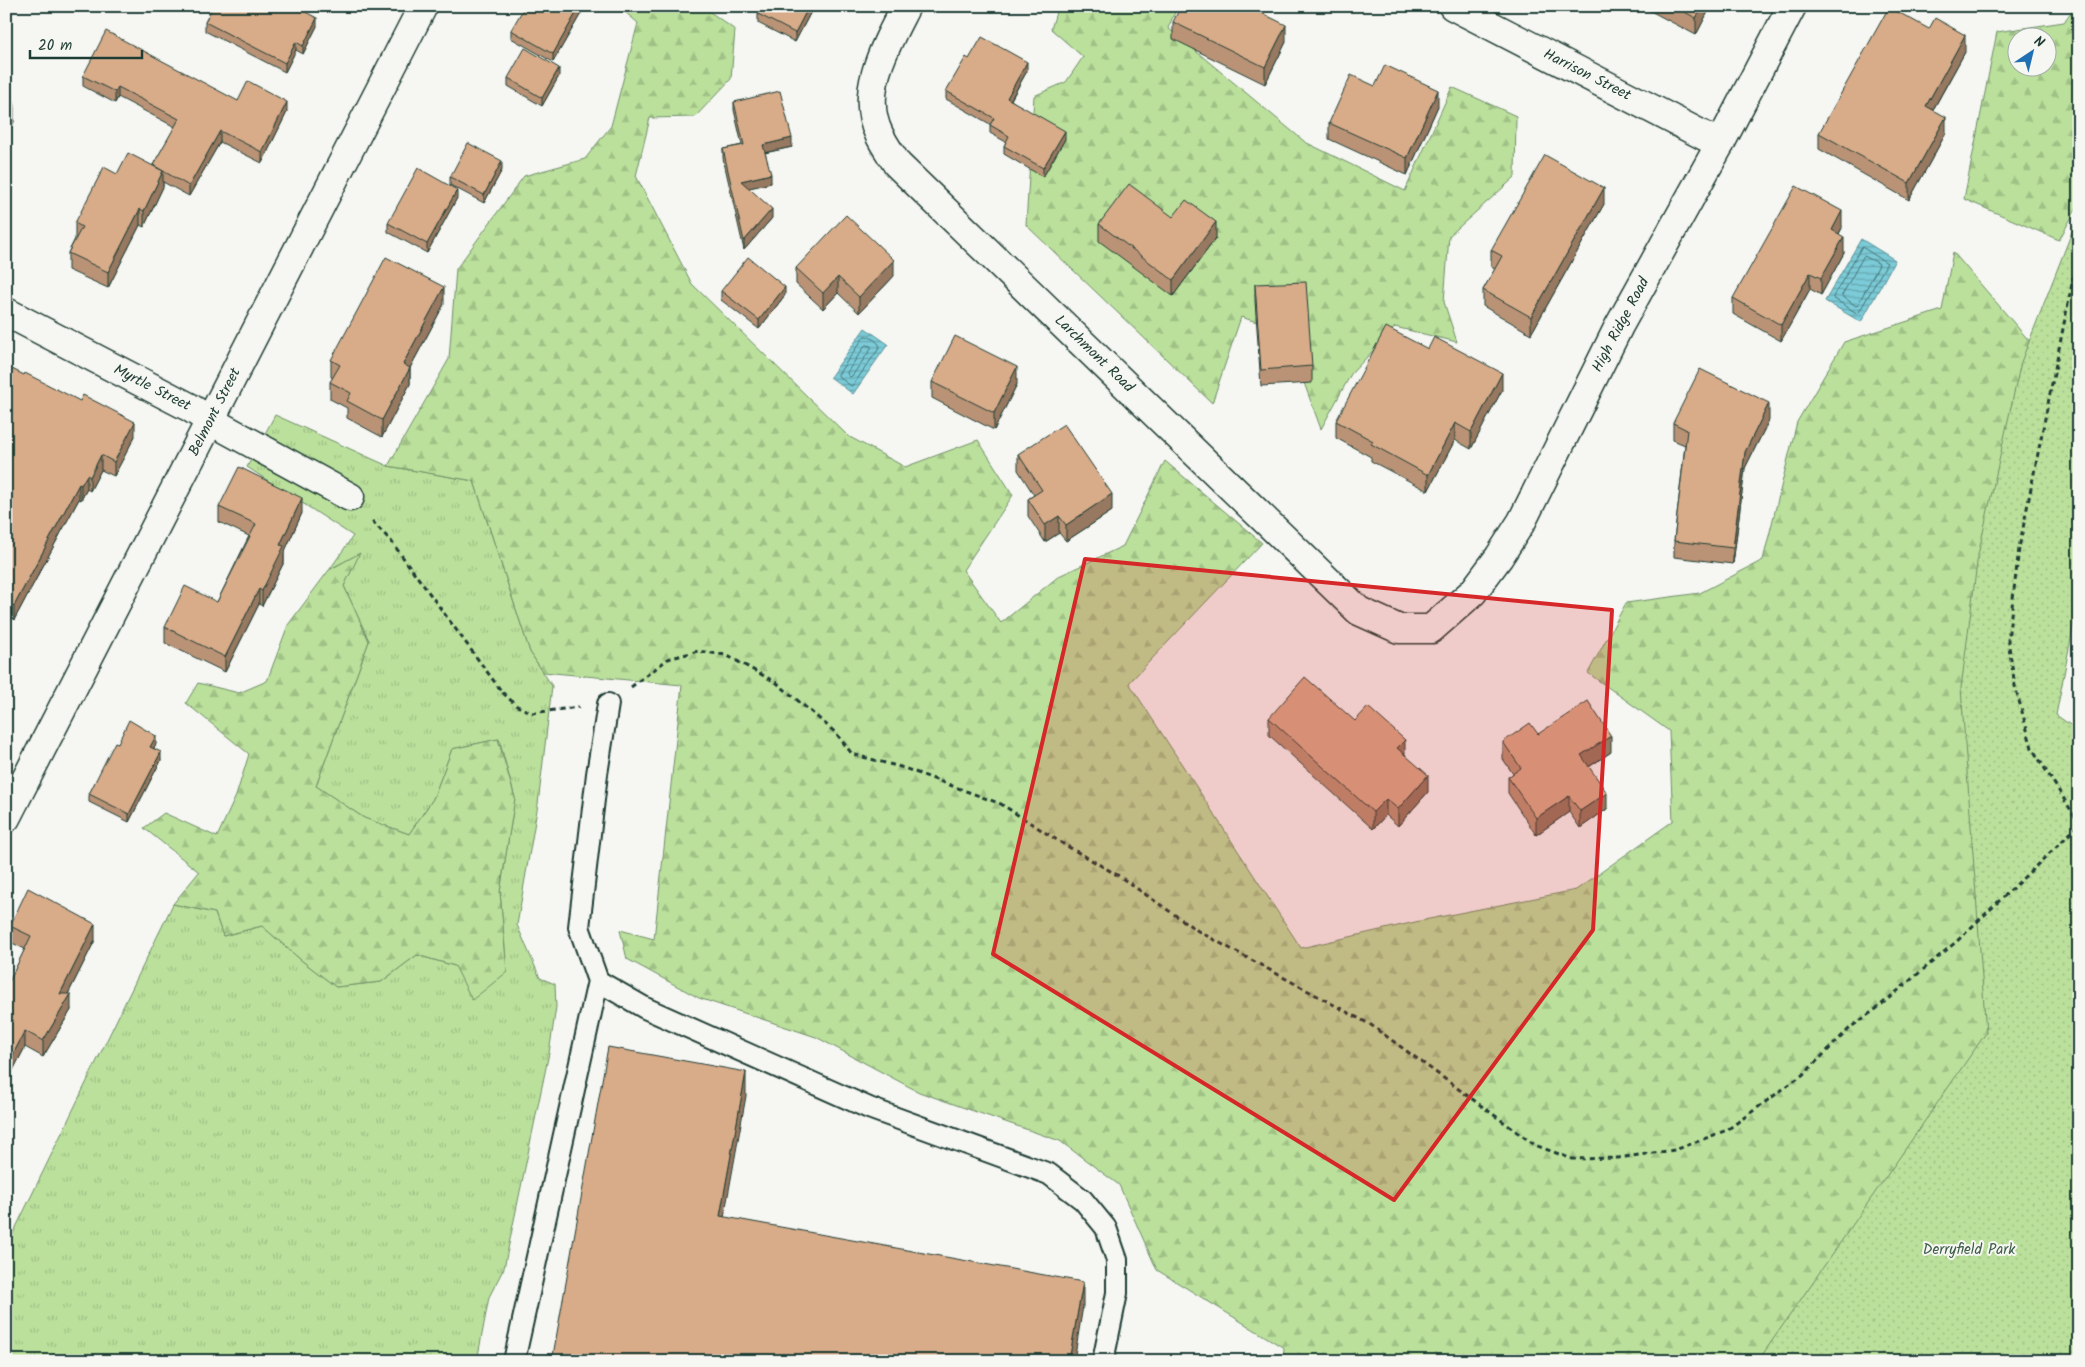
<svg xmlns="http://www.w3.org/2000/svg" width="2085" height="1367" viewBox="0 0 2085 1367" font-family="Kalam,sans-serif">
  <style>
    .grass { fill: url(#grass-tufts); stroke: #6d8e68 }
    .forest { fill: url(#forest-firs); stroke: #6d8e68; fill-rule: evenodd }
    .park { fill: url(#park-dots); stroke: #6d8e68 }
    .water { fill: url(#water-rules); stroke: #579296 }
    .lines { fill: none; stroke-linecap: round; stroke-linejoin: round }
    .shore { stroke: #447676; stroke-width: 1 }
    .service-casing { stroke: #1f3d34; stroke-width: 24 }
    .minor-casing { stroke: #1f3d34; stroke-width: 31 }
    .tertiary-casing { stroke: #1f3d34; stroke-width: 31 }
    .path { stroke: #1f3d34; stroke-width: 3; stroke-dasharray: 5 4; stroke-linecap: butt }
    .service { stroke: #f6f6f2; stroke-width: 20 }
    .minor { stroke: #f6f6f2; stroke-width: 28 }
    .tertiary { stroke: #f6f6f2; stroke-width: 28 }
    .wall { fill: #ba9376; stroke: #1f3d34 }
    .shaded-wall { fill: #977860; stroke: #1f3d34 }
    .building { fill: #d8ab89; stroke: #1f3d34 }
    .marked { fill: #d62828; fill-opacity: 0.2; stroke: #d62828; stroke-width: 4; stroke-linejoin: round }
    .labels { text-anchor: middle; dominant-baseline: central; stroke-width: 4; stroke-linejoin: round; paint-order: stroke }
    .street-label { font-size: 15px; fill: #1f3d34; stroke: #f6f6f2 }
    .park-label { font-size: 15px; fill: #3e5e49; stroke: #f6f6f2 }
  </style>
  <defs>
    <pattern id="grass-tufts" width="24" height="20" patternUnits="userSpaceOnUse" patternTransform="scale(1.25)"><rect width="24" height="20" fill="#bbe09b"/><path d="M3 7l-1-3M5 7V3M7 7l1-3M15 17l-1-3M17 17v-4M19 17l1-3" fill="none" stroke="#a0c186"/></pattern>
    <pattern id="forest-firs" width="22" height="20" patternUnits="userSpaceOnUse" patternTransform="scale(1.25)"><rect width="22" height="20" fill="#bbe09b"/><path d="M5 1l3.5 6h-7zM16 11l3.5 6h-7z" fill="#a0c186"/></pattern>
    <pattern id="park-dots" width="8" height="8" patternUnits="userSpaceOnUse" patternTransform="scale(1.25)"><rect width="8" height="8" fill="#bbe09b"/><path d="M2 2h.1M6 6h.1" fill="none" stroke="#a0c186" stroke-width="1.8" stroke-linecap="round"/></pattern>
    <pattern id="water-rules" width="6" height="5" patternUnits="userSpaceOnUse" patternTransform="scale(1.25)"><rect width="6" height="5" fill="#7ccbd8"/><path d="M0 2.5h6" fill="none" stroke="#65a6b0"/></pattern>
  </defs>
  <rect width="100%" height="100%" fill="#f6f6f2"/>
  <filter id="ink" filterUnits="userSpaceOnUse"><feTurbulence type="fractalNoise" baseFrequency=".02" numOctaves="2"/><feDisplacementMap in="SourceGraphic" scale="10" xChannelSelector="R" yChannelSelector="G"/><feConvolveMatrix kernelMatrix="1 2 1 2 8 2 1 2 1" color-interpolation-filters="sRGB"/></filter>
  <g filter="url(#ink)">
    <polygon class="grass" points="275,415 388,466 474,481 530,652 552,686 538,804 517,925 540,978 555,984 556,1007 549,1053 504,1268 489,1297 477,1361 6,1361 6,1248 173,904 215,913 223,936 262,926 301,960 336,987 381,982 417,955 455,966 507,972 500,892 515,798 499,739 452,749 433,799 409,834 364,818 316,786 369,641 344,586 359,554 330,569 353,536 247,467"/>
    <g class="forest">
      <polygon points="618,6 702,6 735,30 731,79 695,117 650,118 636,176 692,284 848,436 905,467 978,440 1013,495 963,570 1001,623 1059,576 1123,546 1165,461 1262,543 1129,683 1301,948 1424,920 1576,890 1673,821 1669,731 1588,673 1626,603 1700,593 1763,560 1797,422 1844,342 1942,310 1953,252 2037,350 2079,1361 1283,1361 1284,1348 1157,1270 1119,1185 1060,1141 919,1092 816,1037 699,998 627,959 620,930 654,939 682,685 543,672 530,652 474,481 388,466 449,359 456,269 524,176 585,159 611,126 638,23"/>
      <polygon points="1058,6 1178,6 1168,28 1305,142 1405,191 1452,87 1516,116 1515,177 1449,236 1444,302 1457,342 1395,327 1351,374 1321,429 1285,331 1241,317 1212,403 1026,225 1034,96 1066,82 1083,57 1051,29"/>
      <path d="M2075 6H2079V204L2059 240 1964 199 1997 32 2064 22ZM2018 38H2048V68H2018Z"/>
      <polygon points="360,553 344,586 369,641 316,786 364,818 409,834 433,799 452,749 498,739 515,798 500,892 507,972 472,1000 455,966 417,955 381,982 336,987 301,960 262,926 223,936 215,913 173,904 199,872 144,828 164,813 217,837 236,796 249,754 186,703 198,683 239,693 267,681 288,625 329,570"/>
    </g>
    <polygon class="park" points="2079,214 2079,597 2056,715 2079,731 2079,1361 1758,1361 1986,1033 1961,688 1978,555 2021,362"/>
    <g class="water">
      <polygon points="1861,239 1895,260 1861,322 1825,301"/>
      <polygon points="865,328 888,344 853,394 830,377"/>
    </g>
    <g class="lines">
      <g class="shore">
        <polygon points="1862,247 1887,263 1858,314 1833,298"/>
        <polygon points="1864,256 1878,263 1879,265 1858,304 1856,306 1842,296"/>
        <path d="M865 336C870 336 879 342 880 347L853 385 851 386 839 377 838 375Z"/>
        <polygon points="866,345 871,346 871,349 852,376 849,377 847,373"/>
      </g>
      <g class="service-casing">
        <g id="service">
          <polyline points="598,981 645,1008 869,1108 1049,1174 1083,1200 1106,1228 1117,1260 1117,1293 1103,1361"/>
          <polyline points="514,1361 598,981 579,927 597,774 608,704"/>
        </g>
      </g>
      <g class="minor-casing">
        <g id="minor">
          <path d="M906 6C887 43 858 92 879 134 884 145 891 154 897 164L1359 611 1399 629H1431L1473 592 1499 557 1522 521 1619 326 1720 144 1792 6"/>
          <polyline points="1453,6 1720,144"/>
          <polyline points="6,312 189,407 211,421 350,497"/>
        </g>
      </g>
      <g class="tertiary-casing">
        <polyline id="tertiary" points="6,818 423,6"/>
      </g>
      <g class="path">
        <polyline points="2079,249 2019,548 2008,640 2015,686 2032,748 2079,823"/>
        <polyline points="372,521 391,541 502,692 517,706 532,713 579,707"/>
        <polyline points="631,687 668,659 698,651 726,655 777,683 836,733 852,754 904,768 1001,804 1060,842 1119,876 1198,931 1371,1025 1535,1145 1572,1159 1618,1158 1675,1150 1727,1130 1805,1073 1851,1027 1876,1009 1956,942 2079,825"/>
      </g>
      <use href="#service" class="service"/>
      <use href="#minor" class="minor"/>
      <use href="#tertiary" class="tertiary"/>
    </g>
    <g class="wall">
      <polygon points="583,6 583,10 553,62 511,38 511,30"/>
      <polygon points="814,6 795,42 758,23 758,14"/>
      <polygon points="1074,6 1081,6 1080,9"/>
      <polygon points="1641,6 1711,6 1696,35"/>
      <polygon points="205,22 317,26 303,54 296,50 285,72 205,31"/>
      <polygon points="1173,22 1286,42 1265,84 1173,39"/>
      <polygon points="1965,52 1933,110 1946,133 1909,200 1819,149 1819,133"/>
      <polygon points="969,59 1027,71 1011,100 1065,139 1043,177 1004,154 1004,146 1006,142 990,133 990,124 946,99 946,91"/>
      <polygon points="83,76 238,101 287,112 262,163 220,142 189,196 163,182 163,187 144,227 140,225 108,288 68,270 68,253 75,239 75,223 153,165 175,127 118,97 115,103 83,86"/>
      <polygon points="559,76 542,106 508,86 508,78"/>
      <polygon points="1375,86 1438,106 1407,175 1329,139 1329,123"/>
      <polygon points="734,102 792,147 765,153 771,183 748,188 772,218 744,250 723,158 723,149 742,145 734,110"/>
      <polygon points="502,170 484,203 450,185 450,177"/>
      <polygon points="457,198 427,253 388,232 388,223"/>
      <polygon points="1604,204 1531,334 1483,306 1483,290 1495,269 1491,267 1491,250"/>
      <polygon points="1099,224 1216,238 1173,296 1099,241"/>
      <polygon points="1842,228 1839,234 1844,253 1821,295 1810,289 1781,341 1733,314 1733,298"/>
      <polygon points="796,268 894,276 859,313 838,293 823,309 796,284"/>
      <polygon points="1255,284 1312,366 1312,383 1261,386 1255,301"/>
      <polygon points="721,291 785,295 759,329 721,300"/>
      <polygon points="444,304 410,368 410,384 382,437 347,418 347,408 330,399 330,382 333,378 331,377 331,360"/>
      <polygon points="6,366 135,436 114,476 101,470 90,491 87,489 81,500 79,499 14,620 6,616"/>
      <polygon points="932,382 1017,384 994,430 932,398"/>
      <polygon points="1502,390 1471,449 1455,440 1428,491 1371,461 1371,457 1336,438 1336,421"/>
      <polygon points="1769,420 1745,468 1733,564 1674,557 1674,541 1685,445 1673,440 1673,423"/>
      <polygon points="1018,454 1112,511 1066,541 1059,533 1045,542 1028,516 1028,499 1034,495 1018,470"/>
      <polygon points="219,507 302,513 284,553 284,562 262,606 259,604 225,672 165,643 165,627 217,602 249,536 219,522"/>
      <polygon points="1269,718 1355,721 1405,754 1428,792 1398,826 1386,815 1373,829 1269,735"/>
      <polygon points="1538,734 1611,752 1589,767 1607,809 1580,828 1569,812 1536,835 1508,793 1508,777 1513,774 1503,759 1503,742"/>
      <polygon points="118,743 156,744 154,748 161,760 129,822 89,802 89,794"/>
      <polygon points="10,926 95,940 68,994 71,1010 43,1057 25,1047 9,1078 6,1076 6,988 25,949 10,942"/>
    </g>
    <g class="shaded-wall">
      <polygon points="580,6 583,6 583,10 553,62 553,54"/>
      <polygon points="809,6 814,6 795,42 795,33"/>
      <polygon points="1703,6 1711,6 1696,35 1696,18"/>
      <polygon points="317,18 317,26 303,54 303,46"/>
      <polygon points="1286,25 1286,42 1265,84 1265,67"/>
      <polygon points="1965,35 1965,52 1926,122 1926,106"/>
      <polygon points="8,37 8,56 6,59 6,40"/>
      <polygon points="296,42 296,50 285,72 285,63"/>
      <polygon points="1027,62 1027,71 1007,106 1007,98"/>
      <polygon points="559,68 559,76 542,106 542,98"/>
      <polygon points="118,87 118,97 115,103 115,92"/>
      <polygon points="1438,90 1438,106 1407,175 1407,158"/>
      <polygon points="287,102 287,112 262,163 262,152"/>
      <polygon points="14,103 14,122 6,138 6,119"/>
      <polygon points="1946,117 1946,133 1909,200 1909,183"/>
      <polygon points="220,131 220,142 189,196 189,186"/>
      <polygon points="1065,131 1065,139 1043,177 1043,168"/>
      <polygon points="792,138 792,147 763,153 763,145"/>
      <polygon points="502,161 502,170 484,203 484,195"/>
      <polygon points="163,171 163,187 144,227 144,211"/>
      <polygon points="771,174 771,183 741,190 741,181"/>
      <polygon points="1604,188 1604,204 1531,334 1531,317"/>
      <polygon points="457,190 457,198 427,253 427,244"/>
      <polygon points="140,209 140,225 108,288 108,272"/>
      <polygon points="772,209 772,218 744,250 744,241"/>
      <polygon points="1842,211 1842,228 1832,246 1832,230"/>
      <polygon points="1216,222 1216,238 1173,296 1173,280"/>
      <polygon points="1844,237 1844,253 1821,295 1821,278"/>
      <polygon points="894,260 894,276 859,313 859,297"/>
      <polygon points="1810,273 1810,289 1781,341 1781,325"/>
      <polygon points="838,277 838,293 823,309 823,293"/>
      <polygon points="444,287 444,304 403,381 403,364"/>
      <polygon points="785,287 785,295 759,329 759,320"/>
      <polygon points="1017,367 1017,384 994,430 994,413"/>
      <polygon points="410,368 410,384 382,437 382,420"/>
      <polygon points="1502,373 1502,390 1471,449 1471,432"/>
      <polygon points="1769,403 1769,420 1745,468 1733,564 1733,548 1745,452"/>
      <polygon points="135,422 135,436 114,476 114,462"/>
      <polygon points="1455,423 1455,440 1428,491 1428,475"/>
      <polygon points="101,455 101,470 90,491 90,477"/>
      <polygon points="87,475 87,489 81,500 81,485"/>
      <polygon points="79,484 79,499 14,620 14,606"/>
      <polygon points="1112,494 1112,511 1066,541 1066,525"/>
      <polygon points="302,498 302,513 284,553 284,562 262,606 262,591 280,545"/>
      <polygon points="1059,516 1059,533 1045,542 1045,525"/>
      <polygon points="259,589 259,604 225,672 225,657"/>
      <polygon points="156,736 156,744 150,755 150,747"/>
      <polygon points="1611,736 1611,752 1581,772 1581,755"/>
      <polygon points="1405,740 1405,756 1397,748"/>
      <polygon points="161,752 161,760 129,822 129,814"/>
      <polygon points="1428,775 1428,792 1398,826 1398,809"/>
      <polygon points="1607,793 1607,809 1580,828 1580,811"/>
      <polygon points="1569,796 1569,812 1536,835 1536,818"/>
      <polygon points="1386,799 1386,815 1373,829 1373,812"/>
      <polygon points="95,924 95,940 60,1010 60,994"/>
      <polygon points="71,994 71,1010 43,1057 43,1041"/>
      <polygon points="25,1031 25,1047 9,1078 9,1062"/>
      <polygon points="746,1072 746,1096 720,1240 720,1216"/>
      <polygon points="1083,1282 1083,1306 1074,1361 1069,1361"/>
    </g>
    <g class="building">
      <polygon points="213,6 294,6 317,18 303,46 296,42 285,63 205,22"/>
      <polygon points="525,6 580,6 553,54 511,30"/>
      <polygon points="763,6 809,6 795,33 758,14"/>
      <polygon points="1181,6 1247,6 1286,25 1265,67 1173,22"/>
      <polygon points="1673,6 1703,6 1696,18"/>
      <polygon points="1889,7 1929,29 1935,18 1965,35 1926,106 1946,117 1909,183 1819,133"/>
      <polygon points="106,31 238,101 248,81 287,102 262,152 220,131 189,186 153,165 179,119 118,87 115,92 83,76"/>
      <polygon points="982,37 1027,62 1007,98 1065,131 1043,168 1004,146 1009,136 990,125 994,118 946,91 966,57 969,59"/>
      <polygon points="525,48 559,68 542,98 508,78"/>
      <polygon points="1385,65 1438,90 1407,158 1329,123 1351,75 1375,86"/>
      <polygon points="780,91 792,138 763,145 771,174 741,181 772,209 744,241 723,149 744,145 734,102"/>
      <polygon points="6,99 14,103 6,119"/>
      <polygon points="468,143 502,161 484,195 450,177"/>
      <polygon points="128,153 163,171 144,211 140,209 108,272 68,253 82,227 75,223 104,167 117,174"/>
      <polygon points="1545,155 1604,188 1531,317 1483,290 1502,256 1491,250"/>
      <polygon points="418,168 457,190 427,244 388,223"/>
      <polygon points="1129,184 1173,217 1186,200 1216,222 1173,280 1099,224"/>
      <polygon points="1796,186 1842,211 1832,230 1844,237 1821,278 1810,273 1781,325 1733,298"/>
      <polygon points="846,215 894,260 859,297 838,277 823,293 796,268"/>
      <polygon points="386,257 444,287 403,364 410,368 382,420 347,401 351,393 330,382 340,365 331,360"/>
      <polygon points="748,257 785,287 759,320 721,291"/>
      <polygon points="1306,282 1312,366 1261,370 1255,284"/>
      <polygon points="1386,327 1428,349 1434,337 1502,373 1471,432 1455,423 1428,475 1371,444 1373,441 1336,421"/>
      <polygon points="955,336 1017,367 994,413 932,382"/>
      <polygon points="6,366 24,375 25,373 80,401 83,395 135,422 114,462 101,455 90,477 87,475 81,485 79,484 14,606 6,602"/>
      <polygon points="1700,369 1769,403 1745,452 1733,548 1674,541 1687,430 1673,423"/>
      <polygon points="1064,424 1112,494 1066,525 1059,516 1045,525 1028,499 1042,490 1018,454"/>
      <polygon points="239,467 302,498 280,545 284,546 262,591 259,589 225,657 165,627 185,586 217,602 256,524 219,507"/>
      <polygon points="1305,677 1355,721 1368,707 1405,740 1397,748 1428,775 1398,809 1386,799 1373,812 1269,718"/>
      <polygon points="1588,701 1611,736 1581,755 1607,793 1580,811 1569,796 1536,818 1508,777 1521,768 1503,742 1530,723 1538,734"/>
      <polygon points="129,720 156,736 150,747 161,752 129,814 89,794 115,742 118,743"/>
      <polygon points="28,888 95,924 60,994 71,994 43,1041 25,1031 9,1062 6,1060 6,988 31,936 10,926"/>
      <polygon points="608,1047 746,1072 720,1216 1083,1282 1069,1361 552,1361"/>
    </g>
  </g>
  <path class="marked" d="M1085 559 1612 610 1593 930 1394 1200 993 954Z"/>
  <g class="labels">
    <g class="street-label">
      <text transform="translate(1587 75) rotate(27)">Harrison Street</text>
      <text transform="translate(1621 325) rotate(-62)">High Ridge Road</text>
      <text transform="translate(1094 354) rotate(44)">Larchmont Road</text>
      <text transform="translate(152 388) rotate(27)">Myrtle Street</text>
      <text transform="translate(215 412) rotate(-63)">Belmont Street</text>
    </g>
    <g class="park-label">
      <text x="1969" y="1250">Derryfield Park</text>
    </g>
  </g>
  <rect width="2085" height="1367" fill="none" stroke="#f6f6f2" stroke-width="25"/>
  <rect x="12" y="12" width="2060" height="1342" fill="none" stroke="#1f3d34" stroke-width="2" filter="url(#ink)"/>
  <g transform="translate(2032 52) rotate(35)"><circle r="24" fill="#f6f6f2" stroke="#a0aca6"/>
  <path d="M0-4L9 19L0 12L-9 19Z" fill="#1f6fb2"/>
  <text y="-8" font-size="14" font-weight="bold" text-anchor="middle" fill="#1f3d34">N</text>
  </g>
  <path d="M30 50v8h112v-8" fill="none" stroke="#1f3d34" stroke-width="2.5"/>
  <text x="38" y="50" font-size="15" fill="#1f3d34" stroke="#f6f6f2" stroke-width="4" paint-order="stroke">20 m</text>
</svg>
